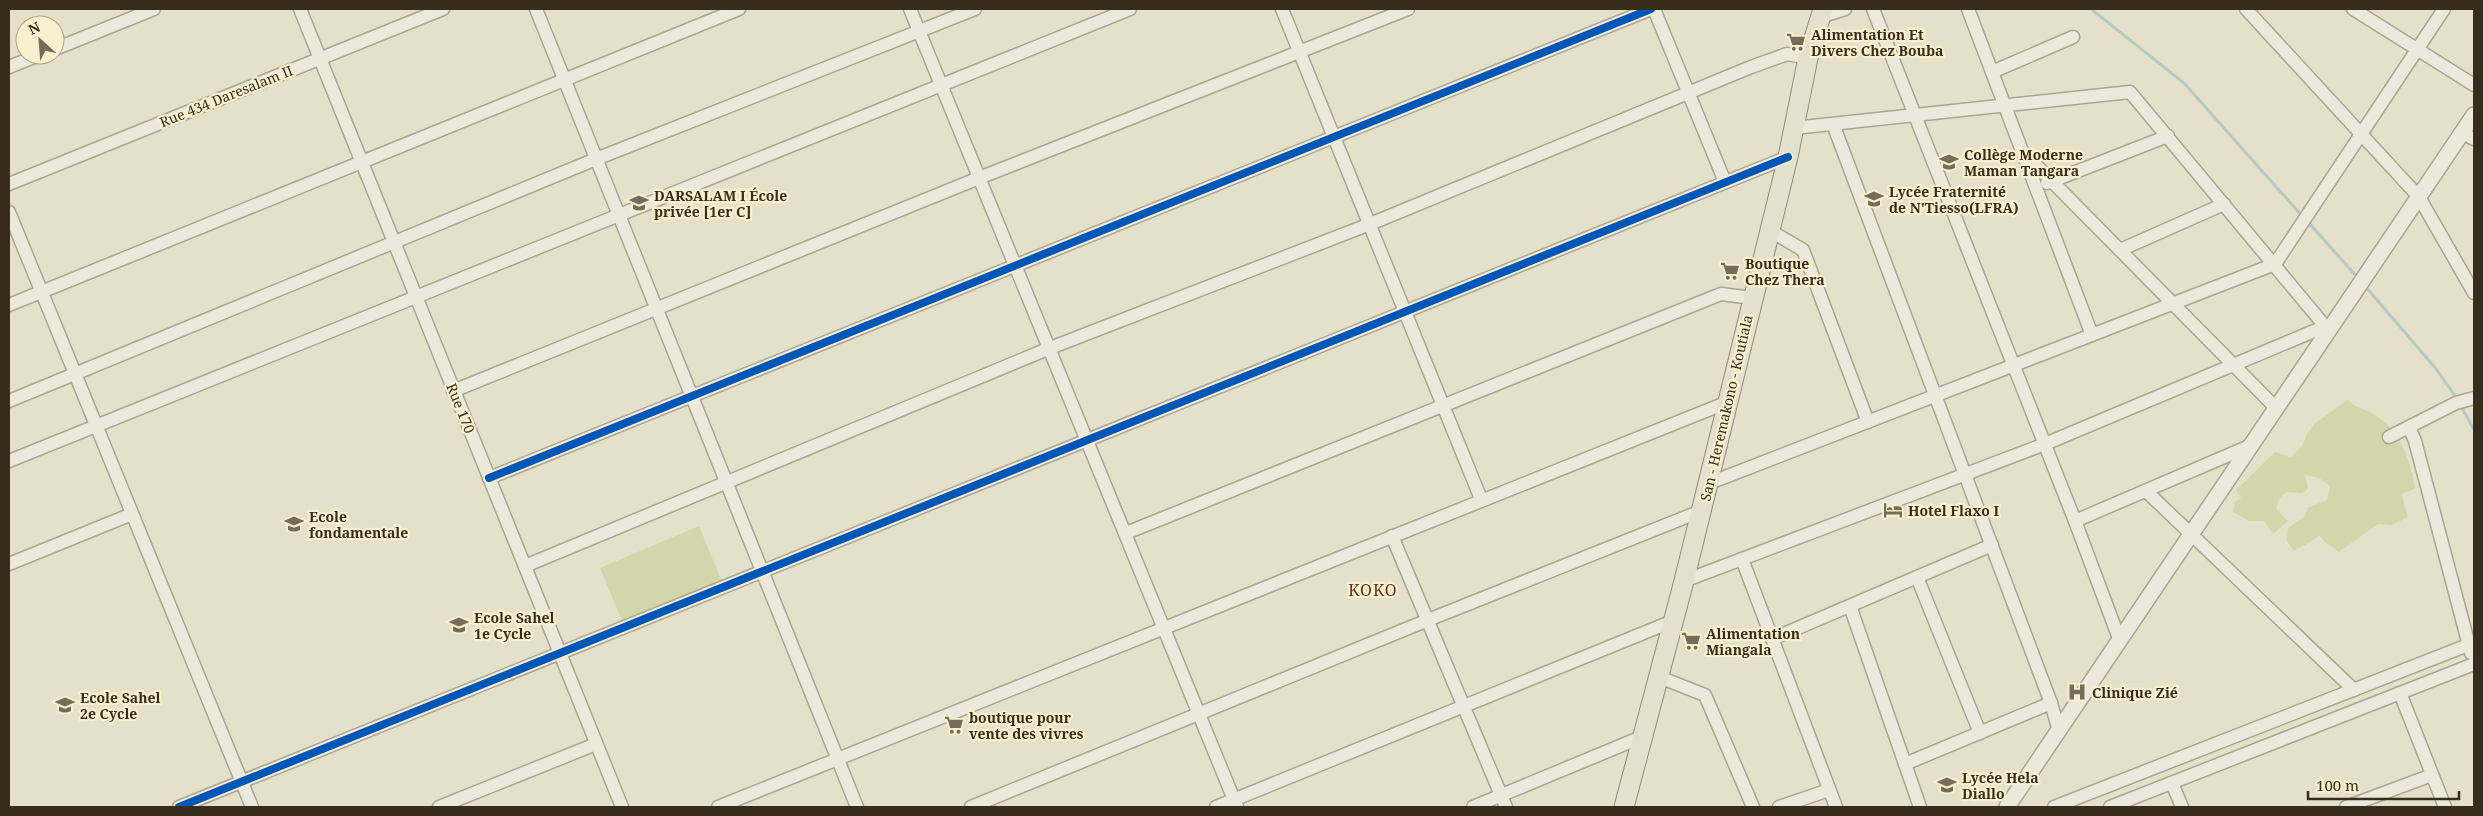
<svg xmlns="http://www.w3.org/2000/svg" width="2483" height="816" viewBox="0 0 2483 816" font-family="'Noto Serif',serif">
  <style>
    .green { fill: #d1d6ab }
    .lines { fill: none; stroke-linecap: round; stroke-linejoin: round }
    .stream { stroke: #b6cac0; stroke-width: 3 }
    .minor-casing { stroke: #a9a494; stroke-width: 15 }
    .tertiary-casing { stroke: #a9a494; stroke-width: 18 }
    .primary-casing { stroke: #8f897a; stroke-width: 21 }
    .minor { stroke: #ece9dc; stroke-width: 12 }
    .tertiary { stroke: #ece9dc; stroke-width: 15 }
    .primary { stroke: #e4e0cd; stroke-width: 19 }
    .cycleway-casing { stroke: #f7f0cf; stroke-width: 11 }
    .cycleway { stroke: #0057b8; stroke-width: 8 }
    .labels { text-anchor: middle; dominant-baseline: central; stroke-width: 4.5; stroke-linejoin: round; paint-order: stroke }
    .poi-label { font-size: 14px; font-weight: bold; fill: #382d1c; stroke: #f7f0cf; text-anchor: start }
    .street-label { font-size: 14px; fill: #382d1c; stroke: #f7f0cf }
    .quarter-label { font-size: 16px; letter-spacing: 1px; fill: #673319; stroke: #f7f0cf }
  </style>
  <rect width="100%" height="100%" fill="#e5e0ca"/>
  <g class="green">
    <path d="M2348 400C2355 408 2366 409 2375 415 2401 431 2411 461 2415 489L2403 493 2402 496 2408 517 2392 525 2378 524 2339 552 2325 542 2319 535 2315 539 2294 551 2287 541 2288 528 2305 516 2308 508 2327 500 2330 486 2319 478 2305 475 2308 489 2302 493 2287 492C2279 497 2277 501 2277 510L2288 521 2273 534 2264 521H2249L2233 512 2235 502 2241 498 2236 490 2275 452 2291 457 2302 446 2307 434 2314 424Z"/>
    <polygon points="699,526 722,582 623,623 600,568"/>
  </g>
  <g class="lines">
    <g class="stream">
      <polyline points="2091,9 2184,83 2302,216"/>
      <polyline points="2308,222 2359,279"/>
      <polyline points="2365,286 2437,370 2457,399"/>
      <polyline points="2460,404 2474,430"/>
    </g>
    <g class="minor-casing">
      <g id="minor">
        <polyline points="300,9 622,807"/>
        <polyline points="536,9 857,807"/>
        <polyline points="910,9 1237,807"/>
        <polyline points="1282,9 1481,499"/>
        <polyline points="1654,9 1725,182"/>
        <polyline points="1873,9 2075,521 2120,641"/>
        <polyline points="1968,9 2092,335"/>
        <polyline points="2246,9 2419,197 2474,293"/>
        <polyline points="2353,9 2474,85"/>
        <polyline points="1820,17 1845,9"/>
        <polyline points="55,49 154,9"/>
        <polyline points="9,67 39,55"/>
        <polyline points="1992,72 2073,37"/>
        <polyline points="1833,124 2051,703 2059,731"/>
        <polyline points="1794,128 2130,92 2329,331"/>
        <polyline points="2462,133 2474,139"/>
        <polyline points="2022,151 2276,408"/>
        <polyline points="2047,183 2168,136"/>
        <polyline points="9,184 443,9"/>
        <polyline points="9,212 252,807"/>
        <polyline points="1769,230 1803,250 1868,422"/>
        <polyline points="2120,250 2224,204"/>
        <polyline points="9,305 739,9"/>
        <polyline points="453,391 979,178 1408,9"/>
        <polyline points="9,401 596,159 975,9"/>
        <polyline points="2409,427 2415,441 2471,653"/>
        <polyline points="2389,437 2456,403 2474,398"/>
        <polyline points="9,461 1130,9"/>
        <polyline points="489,478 1651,9"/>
        <polyline points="1707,484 2275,264 2444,9"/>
        <polyline points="2146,491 2354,690"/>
        <polyline points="2075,521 2252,445"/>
        <polyline points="1126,533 1721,294 1752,298"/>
        <polyline points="1392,536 1506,807"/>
        <polyline points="1742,559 1836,807"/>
        <polyline points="9,564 132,514"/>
        <polyline points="525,566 1050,348 1370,224 1751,67 1787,54 1808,58"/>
        <polyline points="1917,577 1980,733"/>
        <polyline points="1684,581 2045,444 2326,326"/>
        <polyline points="1850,606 1920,807"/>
        <polyline points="1772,639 1992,545"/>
        <polyline points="1659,677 1705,695 1753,807"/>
        <polyline points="2400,693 2445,807"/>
        <polyline points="1905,764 2051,703"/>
        <polyline points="2172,783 2182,807"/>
        <polyline points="179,807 1788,157"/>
        <polyline points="439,807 596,744"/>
        <polyline points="718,807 1728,402"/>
        <polyline points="971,807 1428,620 1701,511"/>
        <polyline points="1216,807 1673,621"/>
        <polyline points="1473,807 1644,736"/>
        <polyline points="1779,807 1829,790"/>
        <polyline points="2054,807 2468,645"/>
        <polyline points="2110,807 2474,664"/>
        <polyline points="2346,807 2432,775"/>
      </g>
    </g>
    <g class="tertiary-casing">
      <polyline id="tertiary" points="2007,807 2474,115"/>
    </g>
    <g class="primary-casing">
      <polyline id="primary" points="1624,807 1684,581 1788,157 1808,58 1823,9"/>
    </g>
    <use href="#minor" class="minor"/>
    <use href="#tertiary" class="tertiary"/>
    <use href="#primary" class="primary"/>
    <g class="cycleway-casing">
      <g id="cycleway">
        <polyline points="489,478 1651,9"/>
        <polyline points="179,807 1788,157"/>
      </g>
    </g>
    <use href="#cycleway" class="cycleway"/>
  </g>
  <defs>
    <g id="supermarket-bare" transform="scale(1.5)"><path d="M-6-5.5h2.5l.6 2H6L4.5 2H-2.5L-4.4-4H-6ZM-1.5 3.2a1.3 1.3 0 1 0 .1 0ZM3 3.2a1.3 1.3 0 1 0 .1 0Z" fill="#756c59" stroke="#f7f0cf" stroke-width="2.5" paint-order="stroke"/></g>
    <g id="school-bare" transform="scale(1.5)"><path d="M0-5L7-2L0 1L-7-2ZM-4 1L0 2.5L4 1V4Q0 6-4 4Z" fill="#756c59" stroke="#f7f0cf" stroke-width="2.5" paint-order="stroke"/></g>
    <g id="hotel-bare" transform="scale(1.5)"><path d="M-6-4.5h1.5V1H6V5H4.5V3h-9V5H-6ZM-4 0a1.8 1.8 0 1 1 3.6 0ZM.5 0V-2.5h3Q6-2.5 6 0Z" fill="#756c59" stroke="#f7f0cf" stroke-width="2.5" paint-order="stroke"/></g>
    <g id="hospital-bare" transform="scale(1.5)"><path d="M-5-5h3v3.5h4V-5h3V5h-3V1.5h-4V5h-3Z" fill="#756c59" stroke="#f7f0cf" stroke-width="2.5" paint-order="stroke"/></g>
  </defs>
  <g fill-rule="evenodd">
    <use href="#supermarket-bare" x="1796" y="42"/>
    <use href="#school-bare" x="1949" y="162"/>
    <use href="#school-bare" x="1874" y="199"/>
    <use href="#school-bare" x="639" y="203"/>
    <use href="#supermarket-bare" x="1730" y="271"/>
    <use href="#hotel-bare" x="1893" y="510"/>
    <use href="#school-bare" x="294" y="524"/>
    <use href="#school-bare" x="459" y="625"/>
    <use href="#supermarket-bare" x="1691" y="641"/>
    <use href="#hospital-bare" x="2077" y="692"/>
    <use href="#school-bare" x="65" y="705"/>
    <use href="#supermarket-bare" x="954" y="725"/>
    <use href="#school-bare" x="1947" y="785"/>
  </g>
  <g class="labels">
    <g class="poi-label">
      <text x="1811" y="34">Alimentation Et<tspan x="1811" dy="16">Divers Chez Bouba</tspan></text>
      <text x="1964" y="154">Collège Moderne<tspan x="1964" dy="16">Maman Tangara</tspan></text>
      <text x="1889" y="191">Lycée Fraternité<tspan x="1889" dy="16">de N'Tiesso(LFRA)</tspan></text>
      <text x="654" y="195">DARSALAM I École<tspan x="654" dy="16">privée [1er C]</tspan></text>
      <text x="1745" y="263">Boutique<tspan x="1745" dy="16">Chez Thera</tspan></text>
      <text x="1908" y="510">Hotel Flaxo I</text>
      <text x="309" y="516">Ecole<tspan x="309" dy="16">fondamentale</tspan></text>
      <text x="474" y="617">Ecole Sahel<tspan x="474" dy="16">1e Cycle</tspan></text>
      <text x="1706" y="633">Alimentation<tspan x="1706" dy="16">Miangala</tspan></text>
      <text x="2092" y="692">Clinique Zié</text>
      <text x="80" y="697">Ecole Sahel<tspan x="80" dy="16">2e Cycle</tspan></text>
      <text x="969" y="717">boutique pour<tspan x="969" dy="16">vente des vivres</tspan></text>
      <text x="1962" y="777">Lycée Hela<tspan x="1962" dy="16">Diallo</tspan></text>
    </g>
    <g class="street-label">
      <text transform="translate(226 96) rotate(-22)">Rue 434 Daresalam II</text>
      <text transform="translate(461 408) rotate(68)">Rue 170</text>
      <text transform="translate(1726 408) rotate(-77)">San - Heremakono - Koutiala</text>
    </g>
    <g class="quarter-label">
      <text x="1373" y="590">KOKO</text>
    </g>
  </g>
  <rect width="2483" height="816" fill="none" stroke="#382d1c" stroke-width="20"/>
  <g transform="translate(40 40) rotate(334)"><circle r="24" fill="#f7f0cf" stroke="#aba287"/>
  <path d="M0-4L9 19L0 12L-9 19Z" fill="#756c59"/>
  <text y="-8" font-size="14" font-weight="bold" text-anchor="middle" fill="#382d1c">N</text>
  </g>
  <path d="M2308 791v8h151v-8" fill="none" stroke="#382d1c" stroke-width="2.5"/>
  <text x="2316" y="791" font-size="15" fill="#382d1c" stroke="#f7f0cf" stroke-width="4" paint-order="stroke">100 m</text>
</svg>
